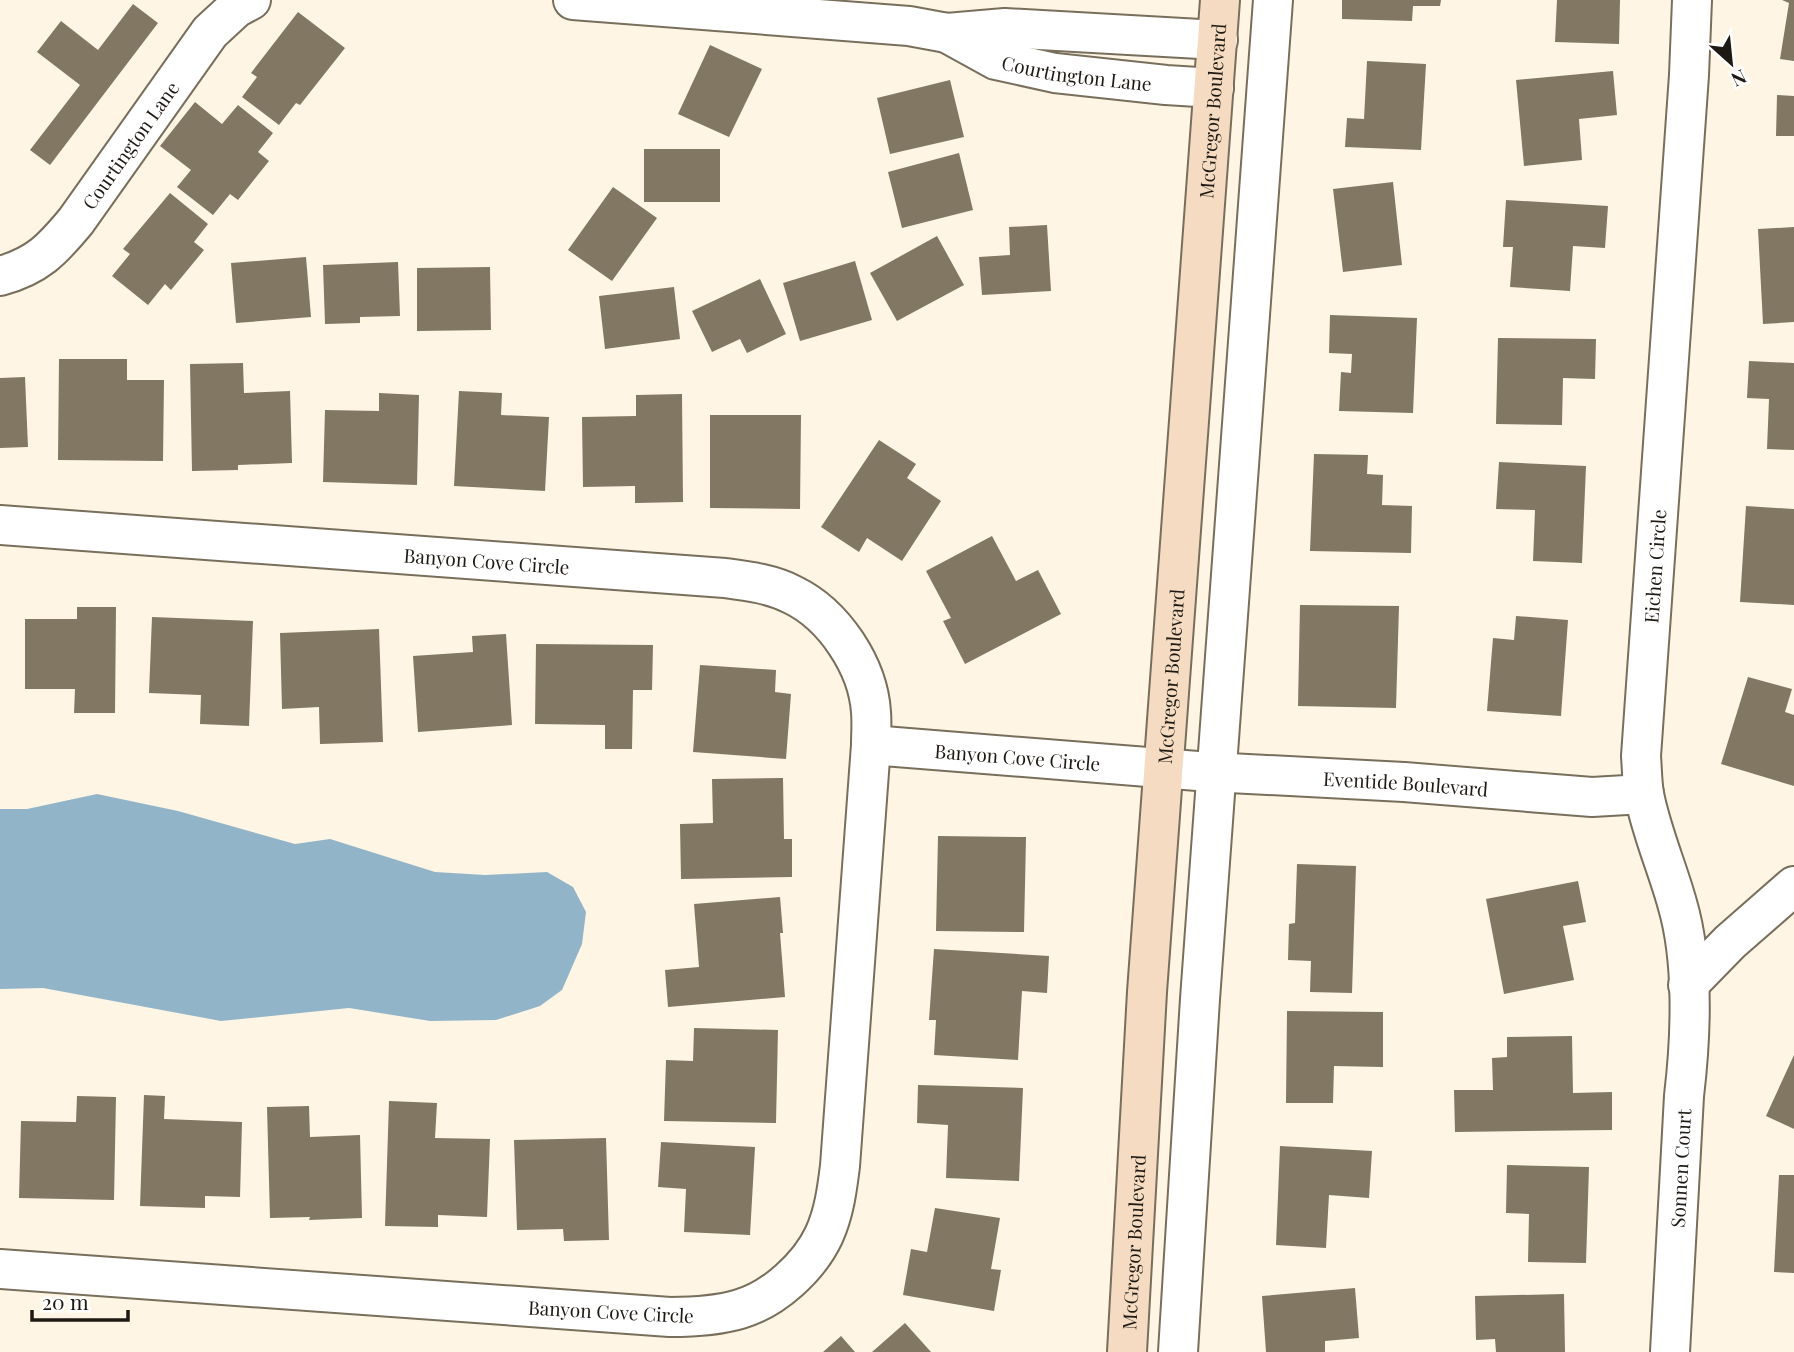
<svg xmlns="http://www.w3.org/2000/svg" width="1794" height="1352" viewBox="0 0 1794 1352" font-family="'Playfair Display',serif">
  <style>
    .water { fill: #92b4c9 }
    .building { fill: #817763 }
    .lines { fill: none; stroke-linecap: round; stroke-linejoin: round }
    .street-casing { stroke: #786e5b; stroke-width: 42 }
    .secondary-casing { stroke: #786e5b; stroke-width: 42 }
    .street { stroke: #fff; stroke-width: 38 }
    .secondary { stroke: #f4dbc2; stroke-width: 38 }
    .labels { text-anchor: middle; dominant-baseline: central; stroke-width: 7; stroke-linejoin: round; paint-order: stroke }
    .street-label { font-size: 19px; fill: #1e1912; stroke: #fff }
  </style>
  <rect width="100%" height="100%" fill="#fef5e4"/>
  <polygon class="water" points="97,794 178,811 295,844 330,839 435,872 485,875 547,872 573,887 586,912 582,944 562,990 540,1006 496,1020 430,1021 349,1008 221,1021 43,988 0,989 0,809 27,809"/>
  <g class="building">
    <polygon points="1342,0 1441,0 1440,6 1413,6 1412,21 1342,19"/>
    <polygon points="1557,0 1620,0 1619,44 1555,42"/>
    <polygon points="1782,0 1794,0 1794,61 1780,59 1789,3"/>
    <polygon points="133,4 158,23 50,165 30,150 80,85 37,52 61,21 98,50"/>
    <polygon points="298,12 345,48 300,105 296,103 279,125 242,97 257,77 251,73"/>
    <polygon points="710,45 762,69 729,137 678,114"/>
    <polygon points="1367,61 1426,64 1421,150 1345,147 1347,118 1364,119"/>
    <polygon points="1613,71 1617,115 1579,119 1582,160 1524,166 1516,80"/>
    <polygon points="950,80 964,137 890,154 877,98"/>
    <polygon points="1777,95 1794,96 1794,136 1776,136"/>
    <polygon points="195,102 222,124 238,105 273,133 258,152 269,161 238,200 230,194 213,215 177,187 191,170 160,146"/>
    <rect x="644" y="149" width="76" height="53"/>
    <polygon points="959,153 973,210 902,228 888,172"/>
    <polygon points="1393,182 1402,265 1343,272 1333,189"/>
    <polygon points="613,187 657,218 612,281 568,250"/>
    <polygon points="170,193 208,224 194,242 204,250 171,290 165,284 148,305 112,276 130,254 123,249"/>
    <polygon points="1506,200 1608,206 1605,248 1573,246 1570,291 1510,287 1513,247 1503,247"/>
    <polygon points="1047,225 1051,291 982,295 979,257 1010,255 1009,227"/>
    <polygon points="1794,227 1794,322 1763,324 1758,229"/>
    <polygon points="937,236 964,285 897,321 870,273"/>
    <polygon points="306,257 311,317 236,323 231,263"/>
    <polygon points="855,261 872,320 800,341 783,283"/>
    <polygon points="398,262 400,316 360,317 360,323 325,324 323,265"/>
    <polygon points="490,267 491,330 417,331 417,268"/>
    <polygon points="760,279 786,334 747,353 740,339 712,352 692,311"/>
    <polygon points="674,287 680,339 605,349 599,296"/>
    <polygon points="1330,315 1417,318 1413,413 1339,411 1341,372 1351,373 1352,354 1329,353"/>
    <polygon points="1498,338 1596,339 1595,379 1563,378 1562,425 1496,424"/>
    <polygon points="59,359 127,359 127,380 164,380 163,461 58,460"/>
    <polygon points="1749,361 1794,363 1794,450 1767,449 1769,399 1747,398"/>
    <polygon points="243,363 244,393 290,391 292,463 238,465 238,470 192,471 190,364"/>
    <polygon points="25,377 28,447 0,448 0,378"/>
    <polygon points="459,391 502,393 501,415 549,417 545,491 454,486"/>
    <polygon points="379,393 419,395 417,485 323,482 325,410 379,411"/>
    <polygon points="682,394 683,502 635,503 635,486 583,487 582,417 636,416 636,395"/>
    <polygon points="710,415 801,415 800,509 710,508"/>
    <polygon points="879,440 916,464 907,478 941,501 902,561 867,538 859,552 821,527"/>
    <polygon points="1314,454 1368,455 1367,474 1383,475 1382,505 1412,506 1411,553 1310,551"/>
    <polygon points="1499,462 1586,466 1582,563 1533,561 1535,510 1496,509"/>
    <polygon points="1746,506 1794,509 1794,605 1740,602"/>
    <polygon points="992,536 1016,581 1038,570 1061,614 965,664 943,621 951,618 926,571"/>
    <polygon points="1300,605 1399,606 1396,708 1298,706"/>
    <polygon points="77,607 116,607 115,713 74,713 75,689 25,689 25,619 77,619"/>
    <polygon points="1516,616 1568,620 1561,716 1487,711 1493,638 1514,640"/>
    <polygon points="152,617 253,621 249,726 200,724 201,695 149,693"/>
    <polygon points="379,629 383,742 320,744 319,707 282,709 280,633"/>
    <polygon points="506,634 512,725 418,732 413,656 473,652 472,636"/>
    <polygon points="536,644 653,645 652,690 633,690 632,749 605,749 605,725 535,724"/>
    <polygon points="700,665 776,670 775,692 791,694 786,759 693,752"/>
    <polygon points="1748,677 1792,689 1785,712 1794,715 1794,786 1721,764"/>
    <polygon points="783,778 784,839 792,839 792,877 681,879 680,824 713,823 712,779"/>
    <polygon points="938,836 1026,837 1024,932 936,931"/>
    <polygon points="1297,864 1356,866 1352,993 1310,992 1311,961 1288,960 1289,924 1295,923"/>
    <polygon points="1578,881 1586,922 1563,926 1574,980 1504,994 1486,899"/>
    <polygon points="780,897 783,933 780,933 785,997 668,1007 665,970 699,967 694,904"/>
    <polygon points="934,949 1049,956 1047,993 1022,991 1018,1060 934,1055 936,1020 929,1020"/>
    <polygon points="1287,1011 1383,1012 1383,1067 1334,1066 1333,1103 1286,1103"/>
    <polygon points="694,1028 778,1030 776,1123 664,1121 666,1060 693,1061"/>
    <polygon points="1572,1036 1573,1093 1612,1092 1612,1130 1455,1132 1454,1090 1493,1090 1492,1058 1507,1057 1507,1037"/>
    <polygon points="1794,1055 1794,1129 1766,1116"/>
    <polygon points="918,1085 1023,1088 1019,1181 946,1178 948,1125 917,1123"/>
    <polygon points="144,1095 165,1096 164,1119 242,1122 240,1197 205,1196 205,1208 140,1206"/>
    <polygon points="77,1096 116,1097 114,1200 19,1198 21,1121 76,1122"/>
    <polygon points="389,1101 437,1103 435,1138 490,1139 487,1217 438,1215 438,1227 385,1226"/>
    <polygon points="309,1106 310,1137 360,1135 362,1218 309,1220 310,1217 270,1218 267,1107"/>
    <polygon points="606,1138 609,1240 564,1241 563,1229 517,1230 514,1140"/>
    <polygon points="661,1142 755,1147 750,1235 684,1232 686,1189 658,1187"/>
    <polygon points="1280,1146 1372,1151 1369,1198 1329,1195 1326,1248 1276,1245"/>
    <polygon points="1507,1165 1589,1167 1586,1263 1528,1262 1529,1214 1506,1213"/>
    <polygon points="1779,1175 1794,1175 1794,1273 1774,1272"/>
    <polygon points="935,1208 1000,1218 991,1269 1001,1270 994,1311 903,1295 911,1249 927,1252"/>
    <polygon points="1355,1288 1359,1338 1325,1341 1325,1352 1266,1352 1262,1296"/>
    <polygon points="1564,1294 1565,1352 1496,1352 1495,1339 1476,1340 1475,1296"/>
    <polygon points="905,1323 931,1352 872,1352"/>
    <polygon points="841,1336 855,1352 823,1352"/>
  </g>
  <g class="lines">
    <g class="street-casing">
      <g id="street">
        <polyline points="573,0 909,26 947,33 1005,28 1218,40"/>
        <path id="s1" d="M947 33 996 60 1055 73 1166 85 1214 88"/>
        <path id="s2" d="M0 276C37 266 52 250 76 221L210 32 236 8 251 0"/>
        <path id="s3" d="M0 525 725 578C748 581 772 584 793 595 834 615 868 666 871 712 872 723 871 734 871 745L840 1166C837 1190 834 1213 824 1235 809 1267 774 1299 740 1309 717 1316 694 1317 670 1317L0 1269"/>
        <path id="s4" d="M871 745 1210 772 1404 782 1592 797 1644 794"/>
        <polyline points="1688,985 1730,942 1794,886"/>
        <polyline points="1178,1352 1200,999 1273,0"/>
        <path id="s5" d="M1670 1352 1684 1096C1691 1037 1694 960 1677 903 1667 867 1651 831 1644 794 1642 782 1642 769 1641 756L1689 75 1692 0"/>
      </g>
    </g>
    <g class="secondary-casing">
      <g id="secondary">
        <path id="s6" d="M1127 1352 1147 992 1220 0"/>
      </g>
    </g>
    <use href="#street" class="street"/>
    <use href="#secondary" class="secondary"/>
  </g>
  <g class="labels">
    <g class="street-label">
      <text stroke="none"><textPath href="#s1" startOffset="138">Courtington Lane</textPath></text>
      <text stroke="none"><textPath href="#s6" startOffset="1244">McGregor Boulevard</textPath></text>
      <text stroke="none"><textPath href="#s2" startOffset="189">Courtington Lane</textPath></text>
      <text stroke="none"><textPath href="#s3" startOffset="488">Banyon Cove Circle</textPath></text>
      <text stroke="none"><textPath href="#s5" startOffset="793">Eichen Circle</textPath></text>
      <text stroke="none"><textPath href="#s6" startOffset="677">McGregor Boulevard</textPath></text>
      <text stroke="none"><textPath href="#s4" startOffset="147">Banyon Cove Circle</textPath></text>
      <text stroke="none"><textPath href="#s4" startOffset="536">Eventide Boulevard</textPath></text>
      <text stroke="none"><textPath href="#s5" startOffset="184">Sonnen Court</textPath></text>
      <text stroke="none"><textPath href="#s6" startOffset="110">McGregor Boulevard</textPath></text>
      <text transform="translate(611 1311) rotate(3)">Banyon Cove Circle</text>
    </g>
  </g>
  <g transform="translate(1731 63) rotate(153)" stroke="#ffffff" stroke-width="5" paint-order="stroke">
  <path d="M0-5L12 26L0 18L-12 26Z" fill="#1e1912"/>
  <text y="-10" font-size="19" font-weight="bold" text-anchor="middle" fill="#1e1912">N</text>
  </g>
  <path d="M32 1310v10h96v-10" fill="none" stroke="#1e1912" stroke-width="3.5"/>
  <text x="42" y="1310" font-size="21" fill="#1e1912" stroke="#ffffff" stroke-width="5" paint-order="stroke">20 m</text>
</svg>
